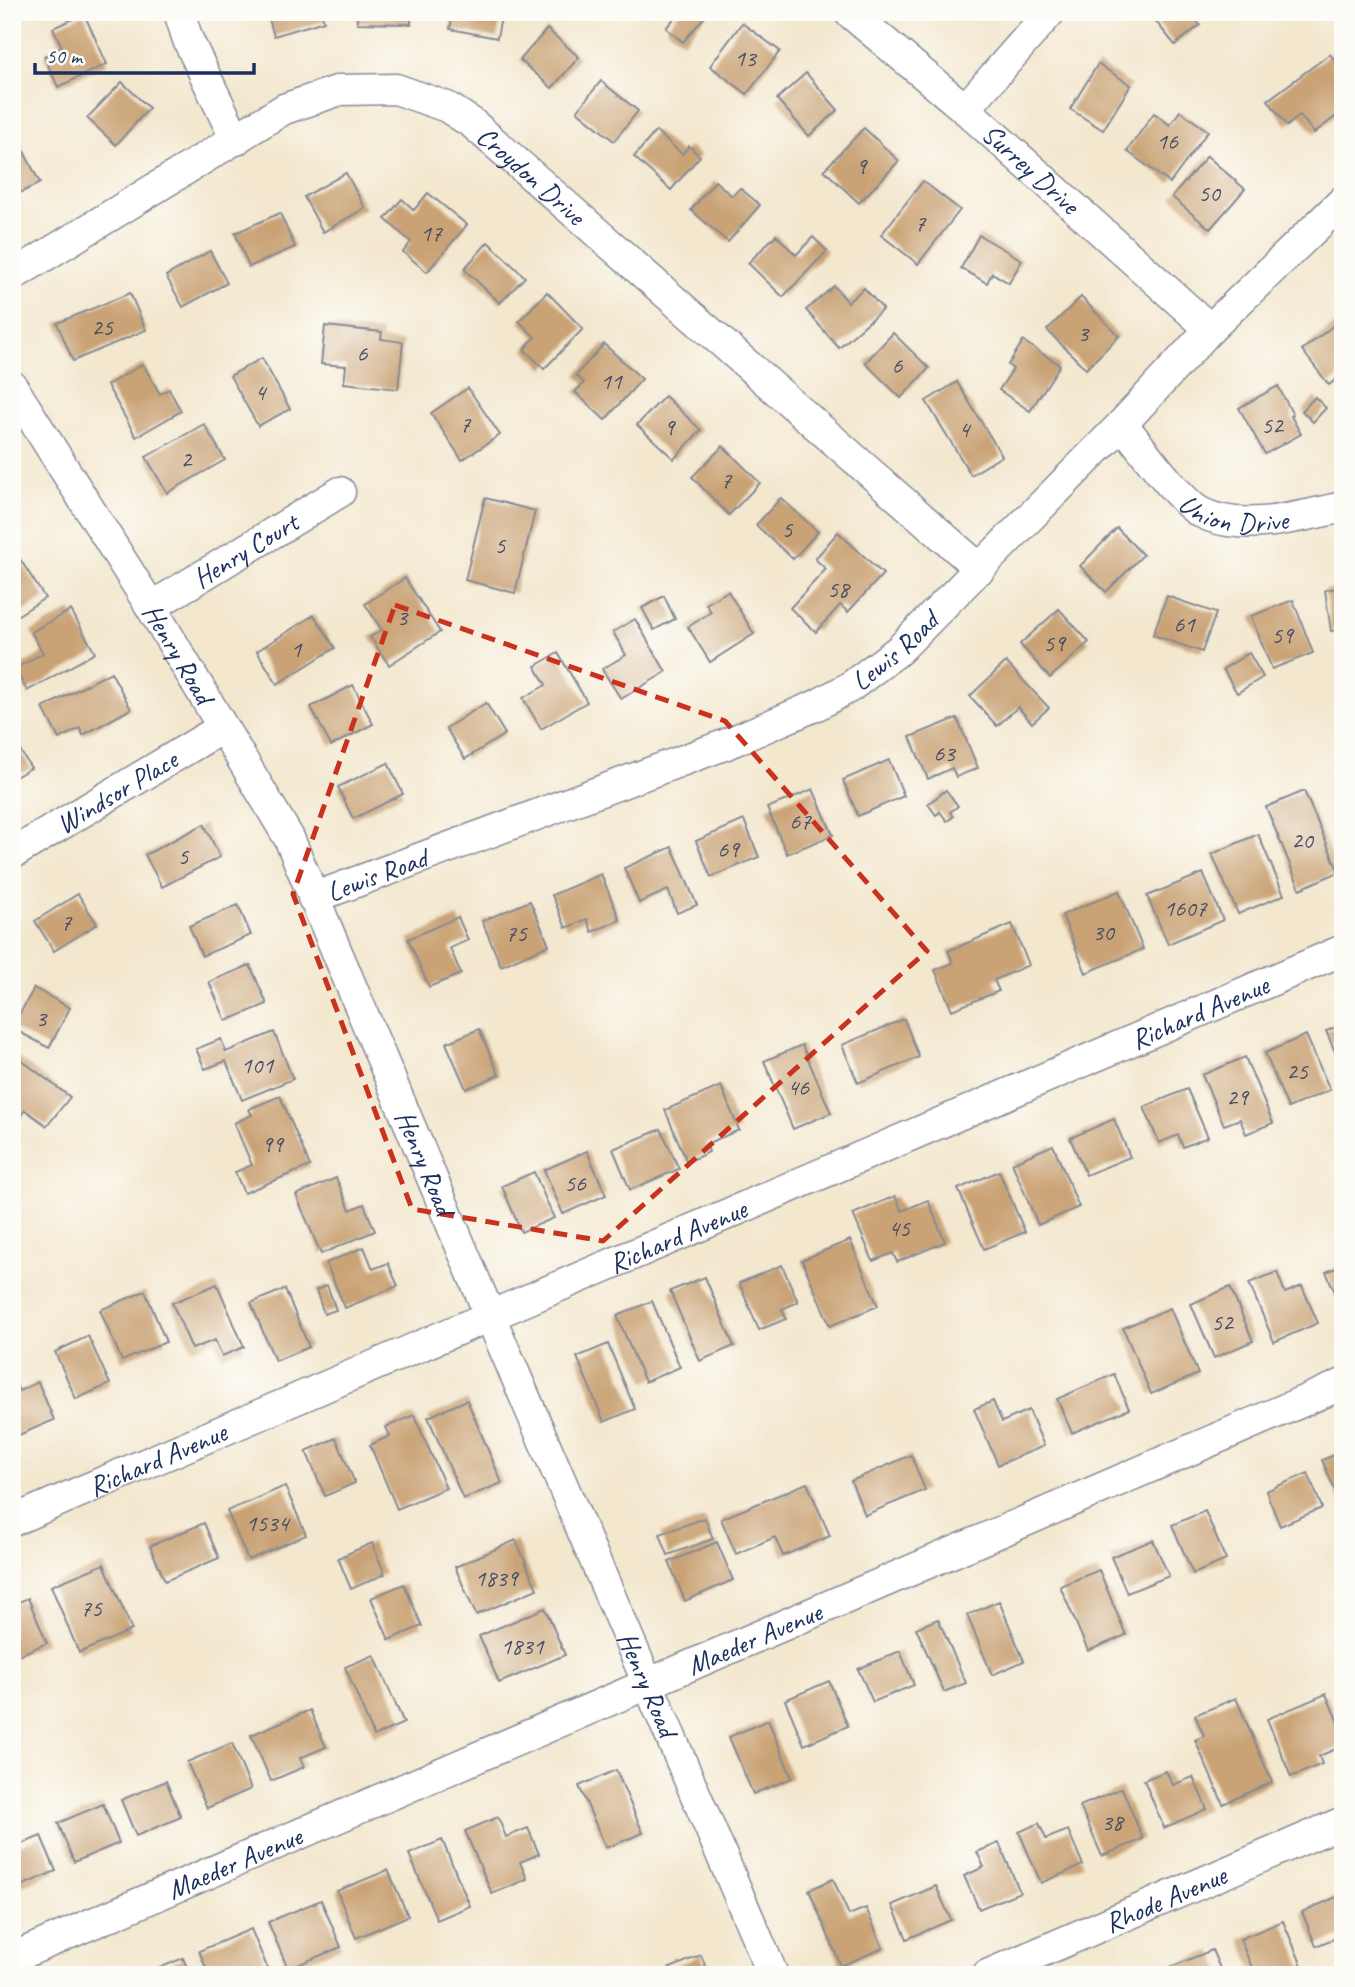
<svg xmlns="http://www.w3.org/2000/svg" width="1355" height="1987" viewBox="0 0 1355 1987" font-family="Caveat,sans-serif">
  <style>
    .building { fill: #c9a275 }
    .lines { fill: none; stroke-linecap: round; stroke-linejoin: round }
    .minor-casing { stroke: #878b96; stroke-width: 33 }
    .minor { stroke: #fff; stroke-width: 30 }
    .marked { fill: none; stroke: #c8321e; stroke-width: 5; stroke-dasharray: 14 9; stroke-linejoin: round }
    .labels { text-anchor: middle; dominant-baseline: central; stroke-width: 7; stroke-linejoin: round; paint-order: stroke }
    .number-label { font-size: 24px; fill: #464c64 }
    .street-label { font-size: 28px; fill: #1b2f5e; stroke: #fdfcf7 }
  </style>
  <rect width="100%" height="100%" fill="#fdfcf7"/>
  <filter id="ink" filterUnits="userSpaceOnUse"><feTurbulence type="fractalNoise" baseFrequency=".0143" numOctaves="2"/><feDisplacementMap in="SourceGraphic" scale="14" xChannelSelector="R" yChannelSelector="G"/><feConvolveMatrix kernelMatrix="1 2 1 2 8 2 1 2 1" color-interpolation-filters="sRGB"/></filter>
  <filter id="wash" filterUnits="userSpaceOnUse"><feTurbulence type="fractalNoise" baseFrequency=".00686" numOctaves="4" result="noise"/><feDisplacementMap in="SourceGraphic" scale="28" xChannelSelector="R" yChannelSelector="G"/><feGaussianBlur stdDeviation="1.57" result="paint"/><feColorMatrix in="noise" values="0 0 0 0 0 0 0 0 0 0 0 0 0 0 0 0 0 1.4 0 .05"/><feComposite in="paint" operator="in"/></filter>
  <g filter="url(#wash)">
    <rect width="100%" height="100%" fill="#f3e7ce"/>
    <g id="blocks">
      <g class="building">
        <polygon points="267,12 321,12 324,21 274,36"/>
        <polygon points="357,12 411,12 411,24 357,23"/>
        <polygon points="453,12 502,12 497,38 450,29"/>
        <polygon points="676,12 709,12 683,42 666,28 678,14"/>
        <polygon points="1148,12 1190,12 1200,25 1175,45"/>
        <polygon points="84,14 107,64 58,87 44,56 62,47 53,28"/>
        <polygon points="742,23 780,51 747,94 710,66"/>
        <polygon points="547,29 579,57 552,88 520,60"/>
        <polygon points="1330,54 1343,72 1343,111 1314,133 1300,115 1287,126 1268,100"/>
        <polygon points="1098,64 1131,85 1103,130 1070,109"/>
        <polygon points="806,73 838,110 809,136 777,99"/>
        <polygon points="601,81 638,111 614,141 577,111"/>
        <polygon points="122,82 149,108 116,145 87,118"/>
        <polygon points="1180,111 1208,131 1170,183 1127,151 1154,113 1170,125"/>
        <polygon points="864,128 899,161 859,203 824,170"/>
        <polygon points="656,131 682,154 689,146 700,156 671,190 634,157"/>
        <polygon points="17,138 40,183 12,197 12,140"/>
        <polygon points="1207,156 1245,189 1210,229 1172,197"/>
        <polygon points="346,173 365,208 323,232 304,197"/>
        <polygon points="715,181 732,196 740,188 760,205 728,242 691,210"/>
        <polygon points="923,181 960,210 918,264 881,235"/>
        <polygon points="428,193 467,225 427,272 403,252 411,242 385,219 402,199 414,210"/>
        <polygon points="280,213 295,247 249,267 235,233"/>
        <polygon points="776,235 796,255 813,237 827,251 783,297 748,263"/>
        <polygon points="979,235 1022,260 1009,283 992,273 987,283 961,268"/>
        <polygon points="488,242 525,277 500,303 464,269"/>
        <polygon points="210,251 227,283 183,307 166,276"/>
        <polygon points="834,286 848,302 864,288 883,309 839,348 806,310"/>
        <polygon points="547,292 583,329 544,369 524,349 535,337 519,321"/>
        <polygon points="130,293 146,330 73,361 57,323"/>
        <polygon points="1081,297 1119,336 1086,369 1047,330"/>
        <polygon points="1343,318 1343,374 1329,385 1302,350"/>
        <polygon points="325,326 382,332 381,339 403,342 398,389 344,383 346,366 321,364"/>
        <polygon points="893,333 929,368 901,398 865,363"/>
        <polygon points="1023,341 1060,365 1030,411 999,390 1013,369 1008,365"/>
        <polygon points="604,344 642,379 605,420 575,392 584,383 576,375"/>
        <polygon points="262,358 290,409 258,426 230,376"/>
        <polygon points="143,364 160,394 169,389 181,411 136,437 107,385"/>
        <polygon points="957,382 1002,456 971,475 926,401"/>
        <polygon points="1278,386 1293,415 1291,416 1301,434 1265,454 1239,408"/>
        <polygon points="468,388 500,435 462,460 431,413"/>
        <polygon points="665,396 701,430 674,459 637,425"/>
        <polygon points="1315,397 1326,408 1313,422 1302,411"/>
        <polygon points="204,424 225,460 167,493 146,457"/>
        <polygon points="723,446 760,483 729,515 692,477"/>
        <polygon points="485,498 535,511 515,593 465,580"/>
        <polygon points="781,498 818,532 793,559 756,525"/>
        <polygon points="1117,528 1143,555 1106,592 1080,566"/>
        <polygon points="838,532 883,574 848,612 840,605 816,632 790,608 826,569 815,559"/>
        <polygon points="18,556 45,598 12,619 12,560"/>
        <polygon points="405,578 440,632 389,665 370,637 382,630 365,604"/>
        <polygon points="1343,587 1343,630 1331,631 1325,590"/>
        <polygon points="728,591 754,634 710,662 688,627 711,612 706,604"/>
        <polygon points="664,596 675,619 654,630 642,608"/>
        <polygon points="1167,596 1216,613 1202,652 1153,635"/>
        <polygon points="1293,600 1313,653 1272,669 1251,616"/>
        <polygon points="1059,609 1089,642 1050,678 1020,644"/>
        <polygon points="71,610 95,653 27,691 15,669 43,653 31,632"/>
        <polygon points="314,615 335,648 277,684 257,651"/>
        <polygon points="635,619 666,672 621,699 602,669 626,655 613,632"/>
        <polygon points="558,653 587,702 541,729 523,698 546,685 535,666"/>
        <polygon points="1249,653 1263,677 1237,693 1223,669"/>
        <polygon points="1006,662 1049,708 1032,723 1018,707 997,726 970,696"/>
        <polygon points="111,672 131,709 83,735 80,728 59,739 43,708"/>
        <polygon points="353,685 373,724 331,746 311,707"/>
        <polygon points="486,703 505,734 465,759 446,728"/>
        <polygon points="957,718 978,768 956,777 952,768 928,779 910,737"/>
        <polygon points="14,741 31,768 12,779 12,742"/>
        <polygon points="889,760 904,796 858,816 843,780"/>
        <polygon points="388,763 403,794 353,819 338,787"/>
        <polygon points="813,789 833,835 787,854 767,808"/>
        <polygon points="946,790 958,806 950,812 953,817 947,821 940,812 936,815 928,804"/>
        <polygon points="1304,791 1339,872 1300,889 1266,807"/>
        <polygon points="744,820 759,857 711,877 696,841"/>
        <polygon points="204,824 220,857 162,887 145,855"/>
        <polygon points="1258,834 1284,895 1238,914 1212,854"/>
        <polygon points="672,847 697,905 677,913 668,890 639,903 624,868"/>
        <polygon points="1203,873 1223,920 1168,944 1147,896"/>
        <polygon points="601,874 620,920 592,932 587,919 566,928 552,895"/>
        <polygon points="1119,891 1143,949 1086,973 1062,915"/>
        <polygon points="78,894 97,924 54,951 35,921"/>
        <polygon points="530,901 549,945 501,966 482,921"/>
        <polygon points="238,905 251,935 202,956 189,926"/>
        <polygon points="458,917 468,940 450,948 461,974 429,987 408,939"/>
        <polygon points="1012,924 1029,965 994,980 999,991 952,1010 935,970 953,963 948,951"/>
        <polygon points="250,965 267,1004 226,1021 209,982"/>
        <polygon points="34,988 70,1008 49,1048 12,1028"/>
        <polygon points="904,1019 919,1057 858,1083 842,1045"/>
        <polygon points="1343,1024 1343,1070 1326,1031"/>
        <polygon points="479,1029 499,1075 466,1089 446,1043"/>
        <polygon points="274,1032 293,1079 242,1100 226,1061 205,1069 196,1049 221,1039 226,1052"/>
        <polygon points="1306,1035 1330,1090 1288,1108 1265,1053"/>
        <polygon points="802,1045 831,1113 793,1129 764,1061"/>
        <polygon points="12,1053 70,1097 47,1126 25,1110 15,1124 12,1122"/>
        <polygon points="1245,1057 1273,1123 1246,1134 1240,1119 1224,1125 1202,1075"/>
        <polygon points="721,1086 739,1130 706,1144 709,1152 687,1162 665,1110"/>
        <polygon points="1187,1089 1208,1137 1183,1147 1178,1135 1159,1143 1144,1107"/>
        <polygon points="280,1096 310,1166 244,1193 235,1172 252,1165 234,1123 252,1115 249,1109"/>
        <polygon points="1114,1119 1130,1157 1086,1175 1070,1138"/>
        <polygon points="661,1129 679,1169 630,1190 613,1149"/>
        <polygon points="1053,1145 1079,1207 1038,1225 1012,1163"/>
        <polygon points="587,1151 606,1195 563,1214 544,1170"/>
        <polygon points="999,1171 1025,1232 984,1249 958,1189"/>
        <polygon points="534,1172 554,1218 521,1232 502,1186"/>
        <polygon points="336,1178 350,1210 364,1204 375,1231 321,1254 296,1195"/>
        <polygon points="895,1196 902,1211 928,1200 945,1242 897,1262 893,1253 873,1261 853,1214"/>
        <polygon points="850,1240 878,1306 830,1326 802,1260"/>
        <polygon points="364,1247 373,1269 388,1263 398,1286 345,1308 326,1263"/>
        <polygon points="782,1265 798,1302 782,1309 786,1319 759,1330 739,1283"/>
        <polygon points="1343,1265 1343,1310 1326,1272"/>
        <polygon points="1277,1272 1285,1293 1302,1286 1318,1323 1274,1342 1249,1283"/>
        <polygon points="705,1277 734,1346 700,1361 670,1291"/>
        <polygon points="217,1284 244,1347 222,1356 215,1340 192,1349 172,1303"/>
        <polygon points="327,1285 336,1310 324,1314 316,1290"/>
        <polygon points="1230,1287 1253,1341 1214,1358 1191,1304"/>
        <polygon points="285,1289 309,1347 275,1361 251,1303"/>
        <polygon points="145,1291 166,1342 122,1361 100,1310"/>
        <polygon points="652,1301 680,1367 645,1382 617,1316"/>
        <polygon points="1170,1308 1198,1374 1151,1394 1123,1328"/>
        <polygon points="88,1336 110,1384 76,1399 55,1352"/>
        <polygon points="608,1344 635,1409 604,1422 577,1357"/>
        <polygon points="1114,1374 1129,1409 1072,1433 1057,1399"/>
        <polygon points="12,1375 19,1391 38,1382 54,1420 12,1438"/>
        <polygon points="467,1400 502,1483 463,1499 428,1417"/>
        <polygon points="993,1401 1002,1422 1029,1410 1044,1446 998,1465 974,1409"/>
        <polygon points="414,1415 446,1488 397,1509 370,1445 390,1436 386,1427"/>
        <polygon points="336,1438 355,1483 325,1496 306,1451"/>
        <polygon points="1343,1451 1343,1509 1322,1460"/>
        <polygon points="911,1455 925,1490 865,1515 851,1481"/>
        <polygon points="1308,1473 1322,1508 1280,1526 1266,1491"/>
        <polygon points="807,1483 830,1536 783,1556 775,1537 736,1554 721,1519"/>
        <polygon points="285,1486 306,1535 248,1560 227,1511"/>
        <polygon points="1205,1511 1226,1560 1193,1574 1172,1525"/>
        <polygon points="705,1518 713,1539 668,1555 660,1534"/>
        <polygon points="204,1523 219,1558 165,1581 150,1546"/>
        <polygon points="516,1540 537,1589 476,1615 455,1567"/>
        <polygon points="1153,1540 1169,1576 1127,1593 1111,1557"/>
        <polygon points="717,1542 733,1580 685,1601 669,1562"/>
        <polygon points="372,1543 385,1574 351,1589 338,1558"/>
        <polygon points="104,1564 132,1630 79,1653 51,1586"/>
        <polygon points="1099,1570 1126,1635 1088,1651 1060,1586"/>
        <polygon points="404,1584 422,1626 389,1640 371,1598"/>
        <polygon points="28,1598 47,1643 12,1658 12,1605"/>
        <polygon points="999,1601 1024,1661 992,1675 967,1615"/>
        <polygon points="545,1608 565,1655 499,1683 479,1636"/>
        <polygon points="938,1619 966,1683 944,1692 916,1628"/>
        <polygon points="900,1651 914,1685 873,1702 858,1669"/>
        <polygon points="374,1655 404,1723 374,1736 345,1667"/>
        <polygon points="829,1681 848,1726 804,1745 785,1700"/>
        <polygon points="1326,1694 1343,1734 1343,1746 1319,1756 1322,1764 1291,1777 1267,1719"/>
        <polygon points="1236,1698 1272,1782 1223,1804 1195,1740 1204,1736 1195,1715"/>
        <polygon points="310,1710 326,1747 300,1758 304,1767 271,1781 251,1735"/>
        <polygon points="768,1720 792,1778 753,1794 729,1737"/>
        <polygon points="232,1743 251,1789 207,1808 187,1762"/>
        <polygon points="616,1770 643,1833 606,1848 579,1786"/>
        <polygon points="1166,1771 1173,1785 1193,1777 1207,1809 1164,1828 1144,1780"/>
        <polygon points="166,1781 181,1817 136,1836 121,1800"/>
        <polygon points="1122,1788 1143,1839 1102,1856 1080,1806"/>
        <polygon points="103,1804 119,1843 74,1862 58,1823"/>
        <polygon points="498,1817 506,1837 528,1828 539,1854 520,1862 527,1879 492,1894 465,1831"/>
        <polygon points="1039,1823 1046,1839 1068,1830 1083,1865 1041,1883 1019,1832"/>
        <polygon points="41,1836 56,1871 14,1889 12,1848"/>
        <polygon points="442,1840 470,1906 437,1920 409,1854"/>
        <polygon points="999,1843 1020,1892 979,1909 964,1876 984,1867 977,1852"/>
        <polygon points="388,1870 408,1916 356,1938 337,1891"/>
        <polygon points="833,1879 849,1915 866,1908 883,1948 841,1966 809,1890"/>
        <polygon points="936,1886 951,1920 907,1939 892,1905"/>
        <polygon points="1343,1894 1343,1935 1316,1946 1302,1912"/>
        <polygon points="321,1900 341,1947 288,1969 268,1922"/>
        <polygon points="1283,1921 1306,1975 1255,1975 1240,1939"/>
        <polygon points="251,1929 270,1974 209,1975 199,1951"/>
        <polygon points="1212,1950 1223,1975 1163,1975 1161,1971"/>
        <polygon points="701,1955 709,1975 671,1975 668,1969"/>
        <polygon points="183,1958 190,1975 143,1975"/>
      </g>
    </g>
  </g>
  <g filter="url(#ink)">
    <use href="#blocks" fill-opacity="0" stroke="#878b96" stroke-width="2"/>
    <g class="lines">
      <g class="minor-casing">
        <g id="minor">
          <polyline points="179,12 188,40 236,140"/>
          <path id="s1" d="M849 12 965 109 1210 329"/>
          <polyline points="965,109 1050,12"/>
          <path id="s2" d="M12 276 284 109 340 90 396 89 447 107 472 123 980 569"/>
          <path id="s3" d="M12 386 151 607 289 838 490 1316 773 1975"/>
          <path id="s4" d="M1122 424C1140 445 1179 501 1200 512 1241 534 1301 516 1343 507"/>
          <path id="s5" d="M151 607 340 492"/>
          <path id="s6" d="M12 854 222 728"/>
          <path id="s7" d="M313 898 724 745 817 705 850 687 899 650 1122 424 1210 329 1343 201"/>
          <path id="s8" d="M12 1521 1343 950"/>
          <path id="s9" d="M12 1958 1343 1384"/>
          <path id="s10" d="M987 1975 1343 1822"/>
        </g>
      </g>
      <use href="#minor" class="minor"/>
    </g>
  </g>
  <path class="marked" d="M395 605 725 721 927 951 603 1241 412 1209 293 894Z"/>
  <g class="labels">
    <g class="number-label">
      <text x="745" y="58">13</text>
      <text x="1167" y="141">16</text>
      <text x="861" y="166">9</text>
      <text x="1209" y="193">50</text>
      <text x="920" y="223">7</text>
      <text x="431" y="233">17</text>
      <text x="102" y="327">25</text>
      <text x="1083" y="333">3</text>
      <text x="362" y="353">6</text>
      <text x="897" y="365">6</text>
      <text x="611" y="381">11</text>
      <text x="260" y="392">4</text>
      <text x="465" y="424">7</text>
      <text x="1272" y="425">52</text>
      <text x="669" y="427">9</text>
      <text x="964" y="429">4</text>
      <text x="186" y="459">2</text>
      <text x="726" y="480">7</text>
      <text x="787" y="529">5</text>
      <text x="500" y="545">5</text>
      <text x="838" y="589">58</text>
      <text x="402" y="617">3</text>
      <text x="1184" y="624">61</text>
      <text x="1282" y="635">59</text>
      <text x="1054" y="643">59</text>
      <text x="296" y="649">1</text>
      <text x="944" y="753">63</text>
      <text x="800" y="821">67</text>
      <text x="1302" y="840">20</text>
      <text x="728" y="849">69</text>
      <text x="183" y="856">5</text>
      <text x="1185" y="908">1607</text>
      <text x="66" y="922">7</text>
      <text x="1103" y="932">30</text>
      <text x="516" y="933">75</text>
      <text x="41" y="1018">3</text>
      <text x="257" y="1065">101</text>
      <text x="1297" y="1071">25</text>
      <text x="798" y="1087">46</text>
      <text x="1237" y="1097">29</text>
      <text x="272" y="1144">99</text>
      <text x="575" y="1183">56</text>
      <text x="899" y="1228">45</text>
      <text x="1222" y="1322">52</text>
      <text x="267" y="1523">1534</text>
      <text x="496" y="1578">1839</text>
      <text x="91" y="1608">75</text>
      <text x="522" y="1646">1831</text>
      <text x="1112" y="1822">38</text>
    </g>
    <g class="street-label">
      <text stroke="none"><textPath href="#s1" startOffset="240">Surrey Drive</textPath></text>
      <text stroke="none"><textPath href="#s2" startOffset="597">Croydon Drive</textPath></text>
      <text stroke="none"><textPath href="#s4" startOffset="152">Union Drive</textPath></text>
      <text stroke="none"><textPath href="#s5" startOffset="110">Henry Court</textPath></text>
      <text stroke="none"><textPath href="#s7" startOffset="635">Lewis Road</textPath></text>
      <text stroke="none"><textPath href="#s3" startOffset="315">Henry Road</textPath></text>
      <text stroke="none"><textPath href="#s6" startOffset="122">Windsor Place</textPath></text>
      <text stroke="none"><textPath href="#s7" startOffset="68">Lewis Road</textPath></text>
      <text stroke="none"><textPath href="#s8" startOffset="1292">Richard Avenue</textPath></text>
      <text stroke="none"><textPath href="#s3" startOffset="882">Henry Road</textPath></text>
      <text stroke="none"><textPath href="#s8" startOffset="724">Richard Avenue</textPath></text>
      <text stroke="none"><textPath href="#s8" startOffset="158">Richard Avenue</textPath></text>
      <text stroke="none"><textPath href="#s9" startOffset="808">Maeder Avenue</textPath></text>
      <text stroke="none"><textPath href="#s3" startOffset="1449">Henry Road</textPath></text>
      <text stroke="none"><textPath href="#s9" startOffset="242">Maeder Avenue</textPath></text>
      <text stroke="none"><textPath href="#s10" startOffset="194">Rhode Avenue</textPath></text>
    </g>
  </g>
  <rect width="1355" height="1987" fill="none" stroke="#fdfcf7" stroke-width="42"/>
  <path d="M35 63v10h219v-10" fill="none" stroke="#1b2f5e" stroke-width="3.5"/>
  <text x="46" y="63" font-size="21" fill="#1b2f5e" stroke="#fdfcf7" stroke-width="5" paint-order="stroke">50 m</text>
</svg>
